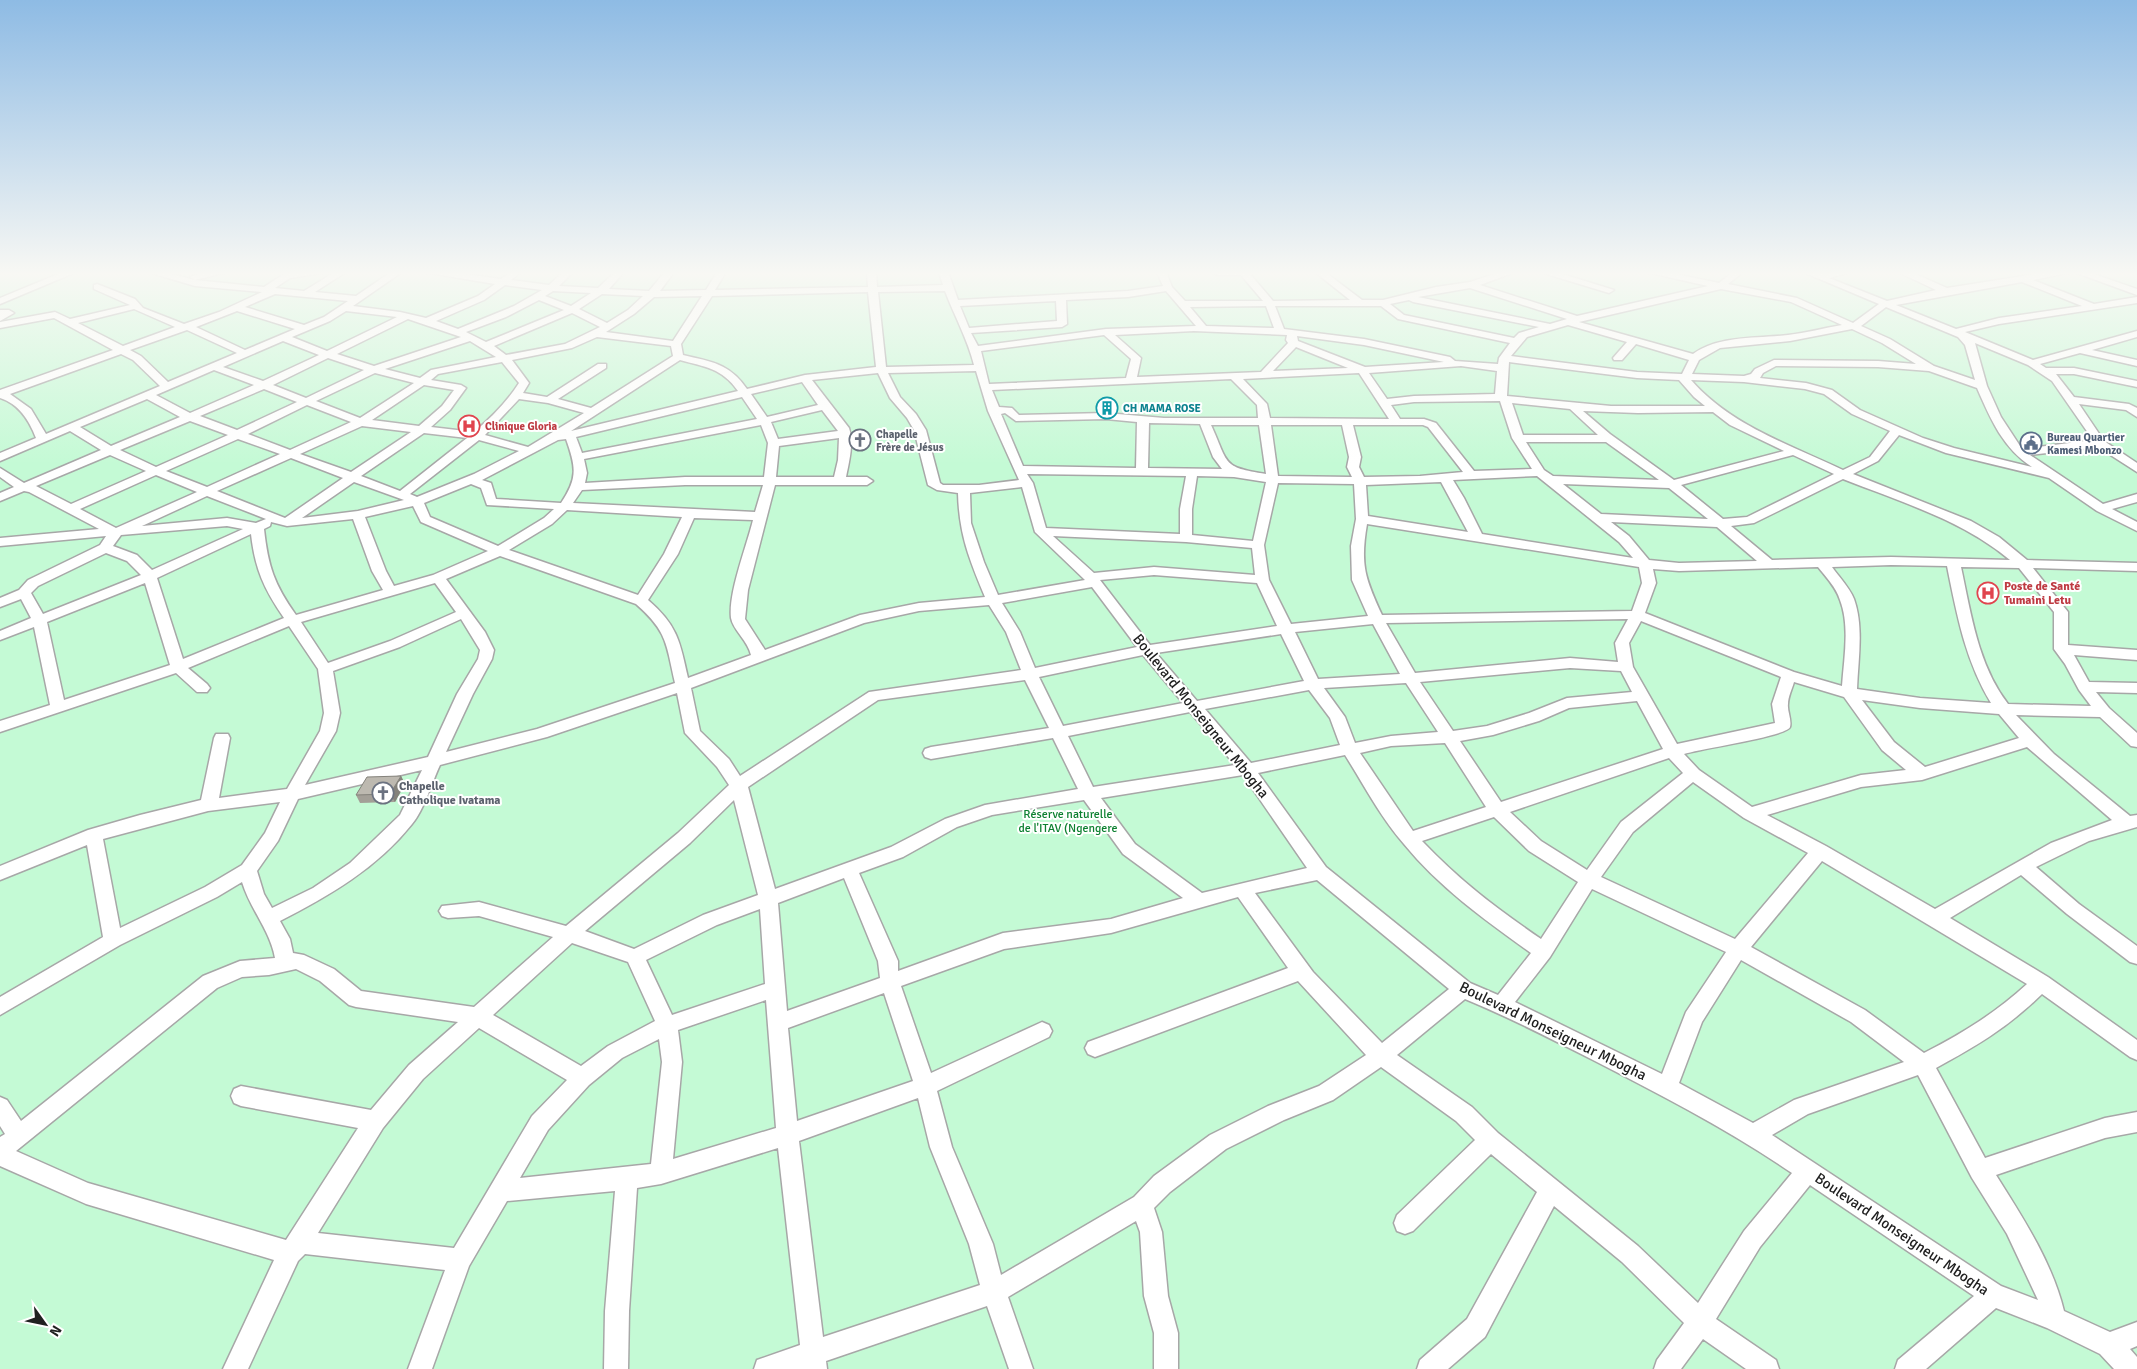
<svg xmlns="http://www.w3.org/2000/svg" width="2137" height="1369" viewBox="0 0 2137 1369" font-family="Signika,sans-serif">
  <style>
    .park { fill: #c4fad5 }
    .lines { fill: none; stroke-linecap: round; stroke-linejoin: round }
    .minor-casing { stroke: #a7a7a7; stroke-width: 3 }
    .minor { fill: #fff; fill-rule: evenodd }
    .wall { fill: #a39f97 }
    .shaded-wall { fill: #84827b }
    .building { fill: #bdb9b0; stroke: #84827b }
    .labels { text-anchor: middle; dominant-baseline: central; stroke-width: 4; stroke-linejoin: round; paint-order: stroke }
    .far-culture-label { font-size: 11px; font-weight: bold; fill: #0d838f; stroke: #fff; text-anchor: start }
    .far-health-label { font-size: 11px; font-weight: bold; fill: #be3a42; stroke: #fff; text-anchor: start }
    .far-worship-label { font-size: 11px; font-weight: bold; fill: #5b616d; stroke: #fff; text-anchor: start }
    .far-service-label { font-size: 11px; font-weight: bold; fill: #4e5e75; stroke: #fff; text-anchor: start }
    .health-label { font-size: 12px; font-weight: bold; fill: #be3a42; stroke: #fff; text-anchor: start }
    .worship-label { font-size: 12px; font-weight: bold; fill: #5b616d; stroke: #fff; text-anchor: start }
    .park-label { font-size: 12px; fill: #0c8030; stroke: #fff }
    .near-street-label { font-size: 15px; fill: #202020; stroke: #fff }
  </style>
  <rect width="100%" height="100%" fill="#f0efe6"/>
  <rect class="park" x="0" y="272" width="2137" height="1097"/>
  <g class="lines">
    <g class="minor-casing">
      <g id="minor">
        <polygon points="63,272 76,272 0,304 0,298"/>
        <path d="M148 272H164L195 280 264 287 287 272H328L290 278 275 288 304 291 335 272H346L315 292 356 296 391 272H402L353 306 400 312 426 318 478 296 495 284 423 272H451L501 279 511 272H521L511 280 549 285 563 272H573L559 286 598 288 615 272H624L609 289 649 291 665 272H674L660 291 706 290 717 272H726L715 290 868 287 867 272H876L877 287 943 285 939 272H948L958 300 1128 291 1163 286 1157 272H1166L1172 287 1185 301H1263L1241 275H1217L1213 272H1253L1250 274 1273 301 1350 300 1315 272H1325L1362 300H1383L1436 287 1470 282 1501 272H1515L1480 285 1577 316 1708 286 1646 272H1666L1719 283 1733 272H1743L1728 284 1797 298 1853 323 1879 304 1803 272H1850L1829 278 1887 301 1936 290 1898 272H1911L1947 288 2048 272H2072L2033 280 2094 304 2137 297V303L1999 324 1965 332 2033 360 2137 331V337L2092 350 2137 360V366L2080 353 2040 364 2046 368H2074L2137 381V387L2074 374H2056L2074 397 2129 404 2137 408V417L2126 410 2079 404 2104 441 2137 463V472L2098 447 2030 455 2103 504 2137 494V502L2112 509 2137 522V531L2097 511 2049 478 1946 453 1899 435 1878 461 1853 474 1971 521 1999 537 2027 560 2137 563V571L2033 568 2068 612V645L2137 650V660L2074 655 2089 682 2137 683V693L2096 692 2109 708 2137 733V747L2131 746 2100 717 2016 715 2054 754 2130 816 2137 815V827L2089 841 2036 867 2079 904 2137 946V964L2130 962 2067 914 2021 875 1950 918 2048 977 2137 1040V1060L2130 1057 2042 994C2007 1028 1978 1045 1936 1068L1985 1158 2105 1118 2137 1112V1132L2105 1138 1996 1175C2023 1218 2052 1262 2064 1311L2110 1332 2137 1322V1346L2130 1349 2137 1357V1369H2114L2100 1354 2047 1328 1996 1308 1926 1369H1895L1898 1360 1974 1296 1810 1185 1760 1247 1716 1319 1776 1360 1779 1369H1746L1703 1339 1681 1369H1654L1657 1360 1684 1323 1622 1262 1554 1206 1485 1337 1448 1369H1417L1420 1360 1467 1319 1537 1192 1491 1154 1413 1231 1405 1234 1397 1231 1394 1223 1397 1215 1475 1140 1456 1121 1381 1067 1333 1100 1284 1120 1226 1149 1170 1192 1154 1208 1162 1232 1168 1296 1178 1333V1369H1154V1333L1144 1296 1140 1232 1136 1221 1008 1297 1033 1369H1009L987 1306 826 1361 827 1369H754L757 1360 800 1345 778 1148 661 1184 637 1188 629 1311 628 1369H604L605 1311 615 1191 507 1201 469 1266 432 1369H408L445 1270 305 1254 298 1261 248 1369H223L274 1260 86 1204 0 1166V1137L5 1134 0 1126V1097L7 1100 21 1121 203 976 240 961 275 958C270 930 250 909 242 882L217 897 120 945 0 1015V997L103 937 87 845 0 880V866L88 830 140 815 201 800 214 738 216 734H228L230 738 219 798 287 789 320 731 324 713 318 669 289 626 188 668 207 684 210 688 207 692H197L176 673 0 732V721L50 705 34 627 0 640V631L31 618 21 599 0 607V598L19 590 28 580 100 545 106 536 0 546V538L99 529 29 492 24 491 0 501V493L14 487 0 477V468L24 483 101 450 70 431 0 461V453L36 438C29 420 19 404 0 398V390L113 350 54 318 0 328V322L55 312 70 319 130 305 94 289V285L97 284 135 299 143 308 184 324 219 312 262 292 195 286ZM2022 282 2082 306 1999 318 1956 329 1896 305ZM505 285 542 290 514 306 458 329 436 321 484 300ZM1470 288 1567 319 1550 324 1418 297ZM1721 289 1791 302 1842 325C1824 328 1806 333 1788 335 1756 339 1720 335 1693 354L1579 322ZM553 291 591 293 571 306 545 296ZM945 291C954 315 968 340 974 365L886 367 878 292ZM1166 291 1196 326 1106 329 978 346 971 333 1062 327 1067 324 1066 300 1128 297ZM868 292 876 367 805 375 747 389C729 363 712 362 683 355L681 344 712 296ZM275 294 348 301 324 317 304 325 245 307ZM602 294 643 296 628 310 607 323 579 309ZM702 296 673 341 606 332 634 314 654 297ZM539 300 564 310 486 342 466 332 506 317ZM1409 300 1413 302 1539 327 1519 333 1514 338 1404 315 1390 304ZM1056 301 1057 321 969 328 960 306ZM1266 306 1274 328 1206 326 1190 307ZM1275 306H1381L1398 319 1510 343 1499 358 1498 364 1455 361 1450 357 1364 339 1284 329ZM1886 307 1958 337 1965 345 1975 380 1934 366 1890 339 1861 326ZM134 309 175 327 123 346 78 323ZM237 311 295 329 245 350 196 327ZM346 311 397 317 327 351 292 337 330 321ZM572 313 600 327 565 344 506 355 494 346ZM408 319 461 337 374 366 337 354ZM1568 325 1627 342 1613 358 1614 360H1622L1636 344 1689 360 1682 374 1637 372 1511 356 1527 337ZM1852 329 1882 343 1916 364 1878 361 1774 360 1755 369 1751 374 1744 376 1692 374 1699 360 1720 348 1790 341ZM187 330 237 353 168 382 141 356 130 350ZM1194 331 1287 335 1286 340 1288 343 1261 372 1137 377 1141 358 1115 335ZM1104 335 1131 359 1126 378 989 384 981 351ZM1297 336 1364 345 1444 362 1365 367 1298 341ZM597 337 671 346 673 356 591 408 558 399 606 368V364H598L547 397 523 393 529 383 512 360 572 348ZM283 341 319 355 263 381 223 367ZM470 341 496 357 431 370 420 378 385 369ZM1975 343 2028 365 2052 381 2093 440 2022 449 2001 417 1987 386ZM1296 347 1348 368 1273 371ZM121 354 133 360 160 386 46 434 31 409 10 394ZM328 358 364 370 306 398 273 385ZM680 360C705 367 722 368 738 391L571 431ZM502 362 519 383C507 402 491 418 474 432L431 427 450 410 466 388 461 385 431 380 438 374ZM1509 362 1637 378 1679 380 1694 397 1705 406H1611L1507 396ZM1461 366 1497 371 1495 394 1414 396 1387 399 1369 373ZM1776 366 1878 367 1929 371 1977 388C1991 420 2003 448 2032 467L1954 448 1923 438 1860 410 1832 390 1806 383 1760 378 1763 373ZM214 370 254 385 190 413 156 395ZM976 371 988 411 1019 480 979 485H943L940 483 926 430 916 414 900 397 888 373ZM375 373 414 383 360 418 316 401ZM878 373 890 398 907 418 914 430 928 485 937 490 958 493C959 534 969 559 985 597L919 603 860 615 765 650 745 619 748 590 775 485H867L873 481 867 477H846C849 462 854 443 849 428L812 380ZM1359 373 1389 419 1270 418 1267 404 1243 379ZM1231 379 1257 405 1258 418H1164L1106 413 1019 415 1012 408 999 407 992 390ZM1691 380 1744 382 1805 389 1824 394 1852 414 1890 431 1870 457 1843 470C1790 445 1730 425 1691 380ZM802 382 818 405 767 417 751 394ZM424 385 454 390 442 406 419 426 372 420ZM264 389 297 402 237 430 200 416ZM742 397 757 419 582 453 576 437ZM147 399 180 417 111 446 80 427ZM519 399 548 403 584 413 528 447 485 435ZM1500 401 1512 438 1532 469 1474 471 1436 423 1424 419H1400L1391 405 1414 402ZM1512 403 1570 409 1598 435H1523ZM307 405 351 422 290 450 248 434ZM822 410 838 431 778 439 771 422ZM1583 411 1638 413 1713 412 1730 425 1784 451 1674 480 1610 434ZM1005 413 1016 421 1106 419 1137 422 1136 468 1023 466 1001 414ZM190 421 228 435 156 467 120 450ZM1149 423 1200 424 1213 457 1222 469 1148 468ZM761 425 768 443 764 477H685L585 483 587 473 584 459ZM1211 425H1259L1266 474C1221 467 1229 464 1211 425ZM1271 425H1342L1349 457 1347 467 1352 477 1278 476ZM1353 425H1423L1428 427 1463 472 1420 476 1364 477 1359 467 1361 457ZM362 426 411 432 351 472 300 454ZM424 433 467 438 400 491 361 476ZM839 438 838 460 834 477H776L779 446ZM238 439 280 454 207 487 166 471ZM566 439C576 467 578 478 561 503L496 499 491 483 482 480 558 440ZM479 440 519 451 474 474 417 497 410 494ZM1526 442H1606L1659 480 1553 476 1544 470ZM110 455 146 471 71 504 36 486ZM1793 455 1834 474 1747 517 1723 519 1681 485ZM291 458 343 478 285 518 217 491ZM1027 474 1186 476 1180 509V534L1046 528 1033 483ZM156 475 197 492 116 528 80 509ZM1197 476 1234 477 1266 482 1253 541 1192 535V509ZM1537 476 1619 542 1633 558 1482 534 1464 498 1453 480ZM1843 479C1901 502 1962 520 2010 560L1891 557 1772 560 1731 526 1754 523ZM354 482 404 500 358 511 302 518ZM1441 482 1468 532 1368 516 1366 485ZM1278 483 1354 484 1356 519 1351 546 1352 580 1368 616 1291 624 1269 580 1264 545ZM471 484 481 488 487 505 554 509 544 518 498 546 430 517 424 503ZM1563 484 1669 488 1708 519 1601 514ZM685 485H763L755 512 573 503 582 490ZM1022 487 1035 532 1085 580 998 595 984 562 971 523 970 493ZM207 496 266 519 256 523 227 518 142 526ZM413 506 421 522 488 551 433 575 394 586 386 571 365 517ZM567 510 682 517 664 554 638 595 509 550 552 524ZM694 518 753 520C747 545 728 593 731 618 733 630 748 641 751 655L688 678C680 642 678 626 648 600L678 554ZM353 519 372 571 383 590 296 615C274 584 268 566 264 529L270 526 271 522 287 526ZM1611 522 1717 527 1757 561 1679 563 1649 560 1629 536ZM1367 524 1639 567 1642 583 1632 611 1382 615C1365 578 1360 565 1367 524ZM227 526 243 529 152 570 137 555 113 546 121 535ZM251 534C255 569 264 589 284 618L183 659 157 578ZM1053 536 1186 542 1252 548 1255 575 1154 567 1094 573ZM106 553 127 561 141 575 43 614 31 593 38 586ZM500 556 636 604C668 632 666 644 675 683L537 729 446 752 473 694 492 659 494 650 485 632 446 579ZM1891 565 1947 566C1957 615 1965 660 1991 703L1920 698 1857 689C1858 660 1864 627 1854 599 1849 587 1839 577 1832 567ZM1818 567C1826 577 1836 587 1840 600 1850 626 1844 658 1842 686L1794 672 1645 613 1656 583 1653 569 1679 571ZM1961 567 2019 568 2054 612V649L2065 664 2079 690 2091 706 2008 704C1978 665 1971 614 1961 567ZM1154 575 1257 583 1277 626 1150 645 1100 580ZM145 583 170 665 64 700 47 622ZM435 583 456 612 390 641 328 663 301 622ZM1092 587 1137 647 1035 668 1020 632 1002 603ZM989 605 1006 632 1021 670 869 692 740 776 729 759 700 731 691 688 864 623 919 611ZM461 619 480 650 478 659 457 694 428 757 305 785 336 731 340 713 333 671 400 647ZM1628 619 1615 643 1618 662 1570 658 1415 673 1386 623ZM1641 621 1781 677 1772 704 1775 723 1677 744 1633 667 1629 643ZM1373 624 1400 674 1318 679 1295 632ZM1281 634 1304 681 1197 701 1156 653ZM1143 655 1183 703 1063 726 1039 677ZM1570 668 1621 671 1632 692 1567 698 1529 713 1487 726 1453 731 1420 682ZM1025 680 1049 728 931 747 925 749 923 753 925 757 931 759 1053 738 1078 789 985 805 945 819 891 847 775 889 748 787 878 700ZM1794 682 1844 697 1882 750 1906 770 1861 775 1752 807 1699 770 1684 754C1698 749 1788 736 1790 727 1792 720 1787 711 1788 704 1788 697 1792 689 1794 682ZM1406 683 1438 732 1391 736 1355 743 1345 717 1324 688ZM1309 690 1330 718 1340 745 1251 763 1205 709ZM677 693 685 733 717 767 729 785 678 833 566 926 479 902 442 906 439 911 442 916 448 918 479 916 553 937 474 1007 361 991 334 969 304 955 293 953 290 939 280 921C329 896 377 868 412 824 424 810 432 782 440 765L547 737ZM1862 700 1920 708 1999 714 2019 738 1925 767 1894 742ZM1637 701 1663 749 1501 802 1460 741 1493 735 1539 721 1569 708ZM1190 712 1235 765 1093 787 1068 736ZM1445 743 1486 807 1413 831 1360 753 1391 746ZM2027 747 2112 820 2051 843 1935 909 1826 846 1767 815 1861 787 1922 780ZM1345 755C1364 785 1381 818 1404 844 1440 888 1485 920 1531 953L1498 995 1470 983 1326 867 1258 773ZM1669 758 1683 773 1621 822 1587 870 1541 841 1510 812ZM422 770 400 815 350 863 313 888 272 908 264 894 257 871 278 841 298 799ZM1243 775 1307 868 1202 893 1135 844 1101 798ZM1693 782 1744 818 1808 853 1735 939 1601 877 1633 832ZM734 800 758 895 703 915 634 949 585 931 690 843ZM1084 800 1123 854 1183 898 1111 919 1003 933 898 971V961L859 873 903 857 957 827 992 815ZM280 802 265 833 242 865 205 887 120 928 103 839 208 811ZM1494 817 1529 851 1578 882 1541 939C1496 908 1460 881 1422 841ZM1822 861 2027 984C1994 1014 1963 1033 1924 1053L1865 1010 1751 947ZM844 878 878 961 880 978 787 1011 778 903ZM1317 880 1449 989 1382 1043 1313 972 1255 893ZM1592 889 1726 952 1686 1012 1662 1074 1515 1002 1550 957ZM1238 897 1288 968 1088 1042 1085 1048 1088 1054 1095 1057 1298 981 1366 1055 1319 1086 1268 1106 1210 1135 1154 1176 1134 1197 1001 1275 993 1244 952 1147 937 1091 1049 1037 1052 1031 1049 1025 1042 1022 931 1073 901 986 1004 949 1111 933ZM760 909 765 984 672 1015 646 960 717 925ZM572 943 628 962 655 1021 608 1046 581 1066 493 1015ZM1741 960 1851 1022 1904 1062 1794 1100 1753 1123 1679 1083 1702 1022ZM296 969 320 981 349 1005 356 1007 458 1022 409 1065 371 1110 241 1086 234 1089 231 1096 234 1103 241 1106 358 1128 286 1240 88 1183 16 1151 217 988 242 977 269 975ZM884 993 913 1081 797 1121 788 1028ZM1465 999C1509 1017 1551 1039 1593 1060 1661 1095 1729 1130 1792 1173L1744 1231 1698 1303 1638 1246 1498 1133 1472 1107 1397 1055ZM766 1000 776 1128 673 1159 682 1062 678 1030ZM479 1028 567 1080 532 1116 454 1248 318 1233 383 1128 423 1079ZM659 1039 662 1062 651 1164 520 1178 548 1130 589 1085 622 1058ZM1918 1075 1972 1178 2007 1234 2038 1300 2001 1286 1772 1135 1808 1114ZM918 1098 930 1147 969 1244 980 1285 823 1337 799 1141Z"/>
        <polygon points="205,272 227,272 195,280 190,277"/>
        <polygon points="1540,272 1556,272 1614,290 1609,293"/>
        <polygon points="2074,272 2088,272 2137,289 2137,295"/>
        <polygon points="0,310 9,310 14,313 0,321"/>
      </g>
    </g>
    <use href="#minor" class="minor"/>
  </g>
  <polygon class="wall" points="401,776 405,784 395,802 360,803 356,795"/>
  <polygon class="shaded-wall" points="401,776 405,784 395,802 390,794"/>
  <polygon class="building" points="401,776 390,794 356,795 367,777"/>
  <linearGradient id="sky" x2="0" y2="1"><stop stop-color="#8ebbe4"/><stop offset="0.59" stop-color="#f8f8f4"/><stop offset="1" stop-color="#f8f8f4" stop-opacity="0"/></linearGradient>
  <rect width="2137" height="464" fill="url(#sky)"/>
  <defs>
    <g id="building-ring" transform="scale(1.125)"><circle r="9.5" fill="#fff" stroke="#0f9aa8" stroke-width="1.5"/><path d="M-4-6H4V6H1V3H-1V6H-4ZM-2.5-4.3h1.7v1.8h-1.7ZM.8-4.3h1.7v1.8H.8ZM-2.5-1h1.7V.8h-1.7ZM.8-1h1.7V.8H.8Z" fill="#0f9aa8"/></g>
    <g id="hospital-ring" transform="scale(1.125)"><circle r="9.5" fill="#fff" stroke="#e0444e" stroke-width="1.5"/><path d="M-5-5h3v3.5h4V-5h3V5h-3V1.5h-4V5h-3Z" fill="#e0444e"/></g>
    <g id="church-ring" transform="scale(1.125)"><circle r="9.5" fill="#fff" stroke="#6b7280" stroke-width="1.5"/><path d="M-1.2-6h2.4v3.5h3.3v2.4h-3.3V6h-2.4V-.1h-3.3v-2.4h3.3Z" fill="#6b7280"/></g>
    <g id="civic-ring" transform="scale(1.125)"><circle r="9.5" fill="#fff" stroke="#5c6f8a" stroke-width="1.5"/><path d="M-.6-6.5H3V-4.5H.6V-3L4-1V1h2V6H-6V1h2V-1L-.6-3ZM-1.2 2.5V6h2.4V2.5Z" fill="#5c6f8a"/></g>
  </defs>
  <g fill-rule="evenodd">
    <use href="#building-ring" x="1107" y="408"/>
    <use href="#hospital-ring" x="469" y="426"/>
    <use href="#church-ring" x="860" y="440"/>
    <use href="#civic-ring" x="2031" y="443"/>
    <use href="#hospital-ring" x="1988" y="593"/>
    <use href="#church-ring" x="383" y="793"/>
  </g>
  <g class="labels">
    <g class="far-culture-label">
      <text x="1123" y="408">CH MAMA ROSE</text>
    </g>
    <g class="far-health-label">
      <text x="485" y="426">Clinique Gloria</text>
    </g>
    <g class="far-worship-label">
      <text x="876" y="434">Chapelle<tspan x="876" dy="13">Frère de Jésus</tspan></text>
    </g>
    <g class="far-service-label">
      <text x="2047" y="437">Bureau Quartier<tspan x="2047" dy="13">Kamesi Mbonzo</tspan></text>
    </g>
    <g class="health-label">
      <text x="2004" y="586">Poste de Santé<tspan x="2004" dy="14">Tumaini Letu</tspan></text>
    </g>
    <g class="worship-label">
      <text x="399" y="786">Chapelle<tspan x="399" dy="14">Catholique Ivatama</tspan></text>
    </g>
    <g class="park-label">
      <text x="1068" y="814">Réserve naturelle<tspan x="1068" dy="14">de l'ITAV (Ngengere</tspan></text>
    </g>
    <g class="near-street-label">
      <text transform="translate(1201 716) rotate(51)">Boulevard Monseigneur Mbogha</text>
      <text transform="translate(1553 1031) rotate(26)">Boulevard Monseigneur Mbogha</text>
      <text transform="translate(1902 1234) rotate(34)">Boulevard Monseigneur Mbogha</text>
    </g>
  </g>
  <g transform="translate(45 1324) rotate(123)" stroke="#ffffff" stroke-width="4" paint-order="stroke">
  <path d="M0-4L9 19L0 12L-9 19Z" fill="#202020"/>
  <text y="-8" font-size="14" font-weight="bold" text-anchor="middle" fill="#202020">N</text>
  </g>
</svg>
